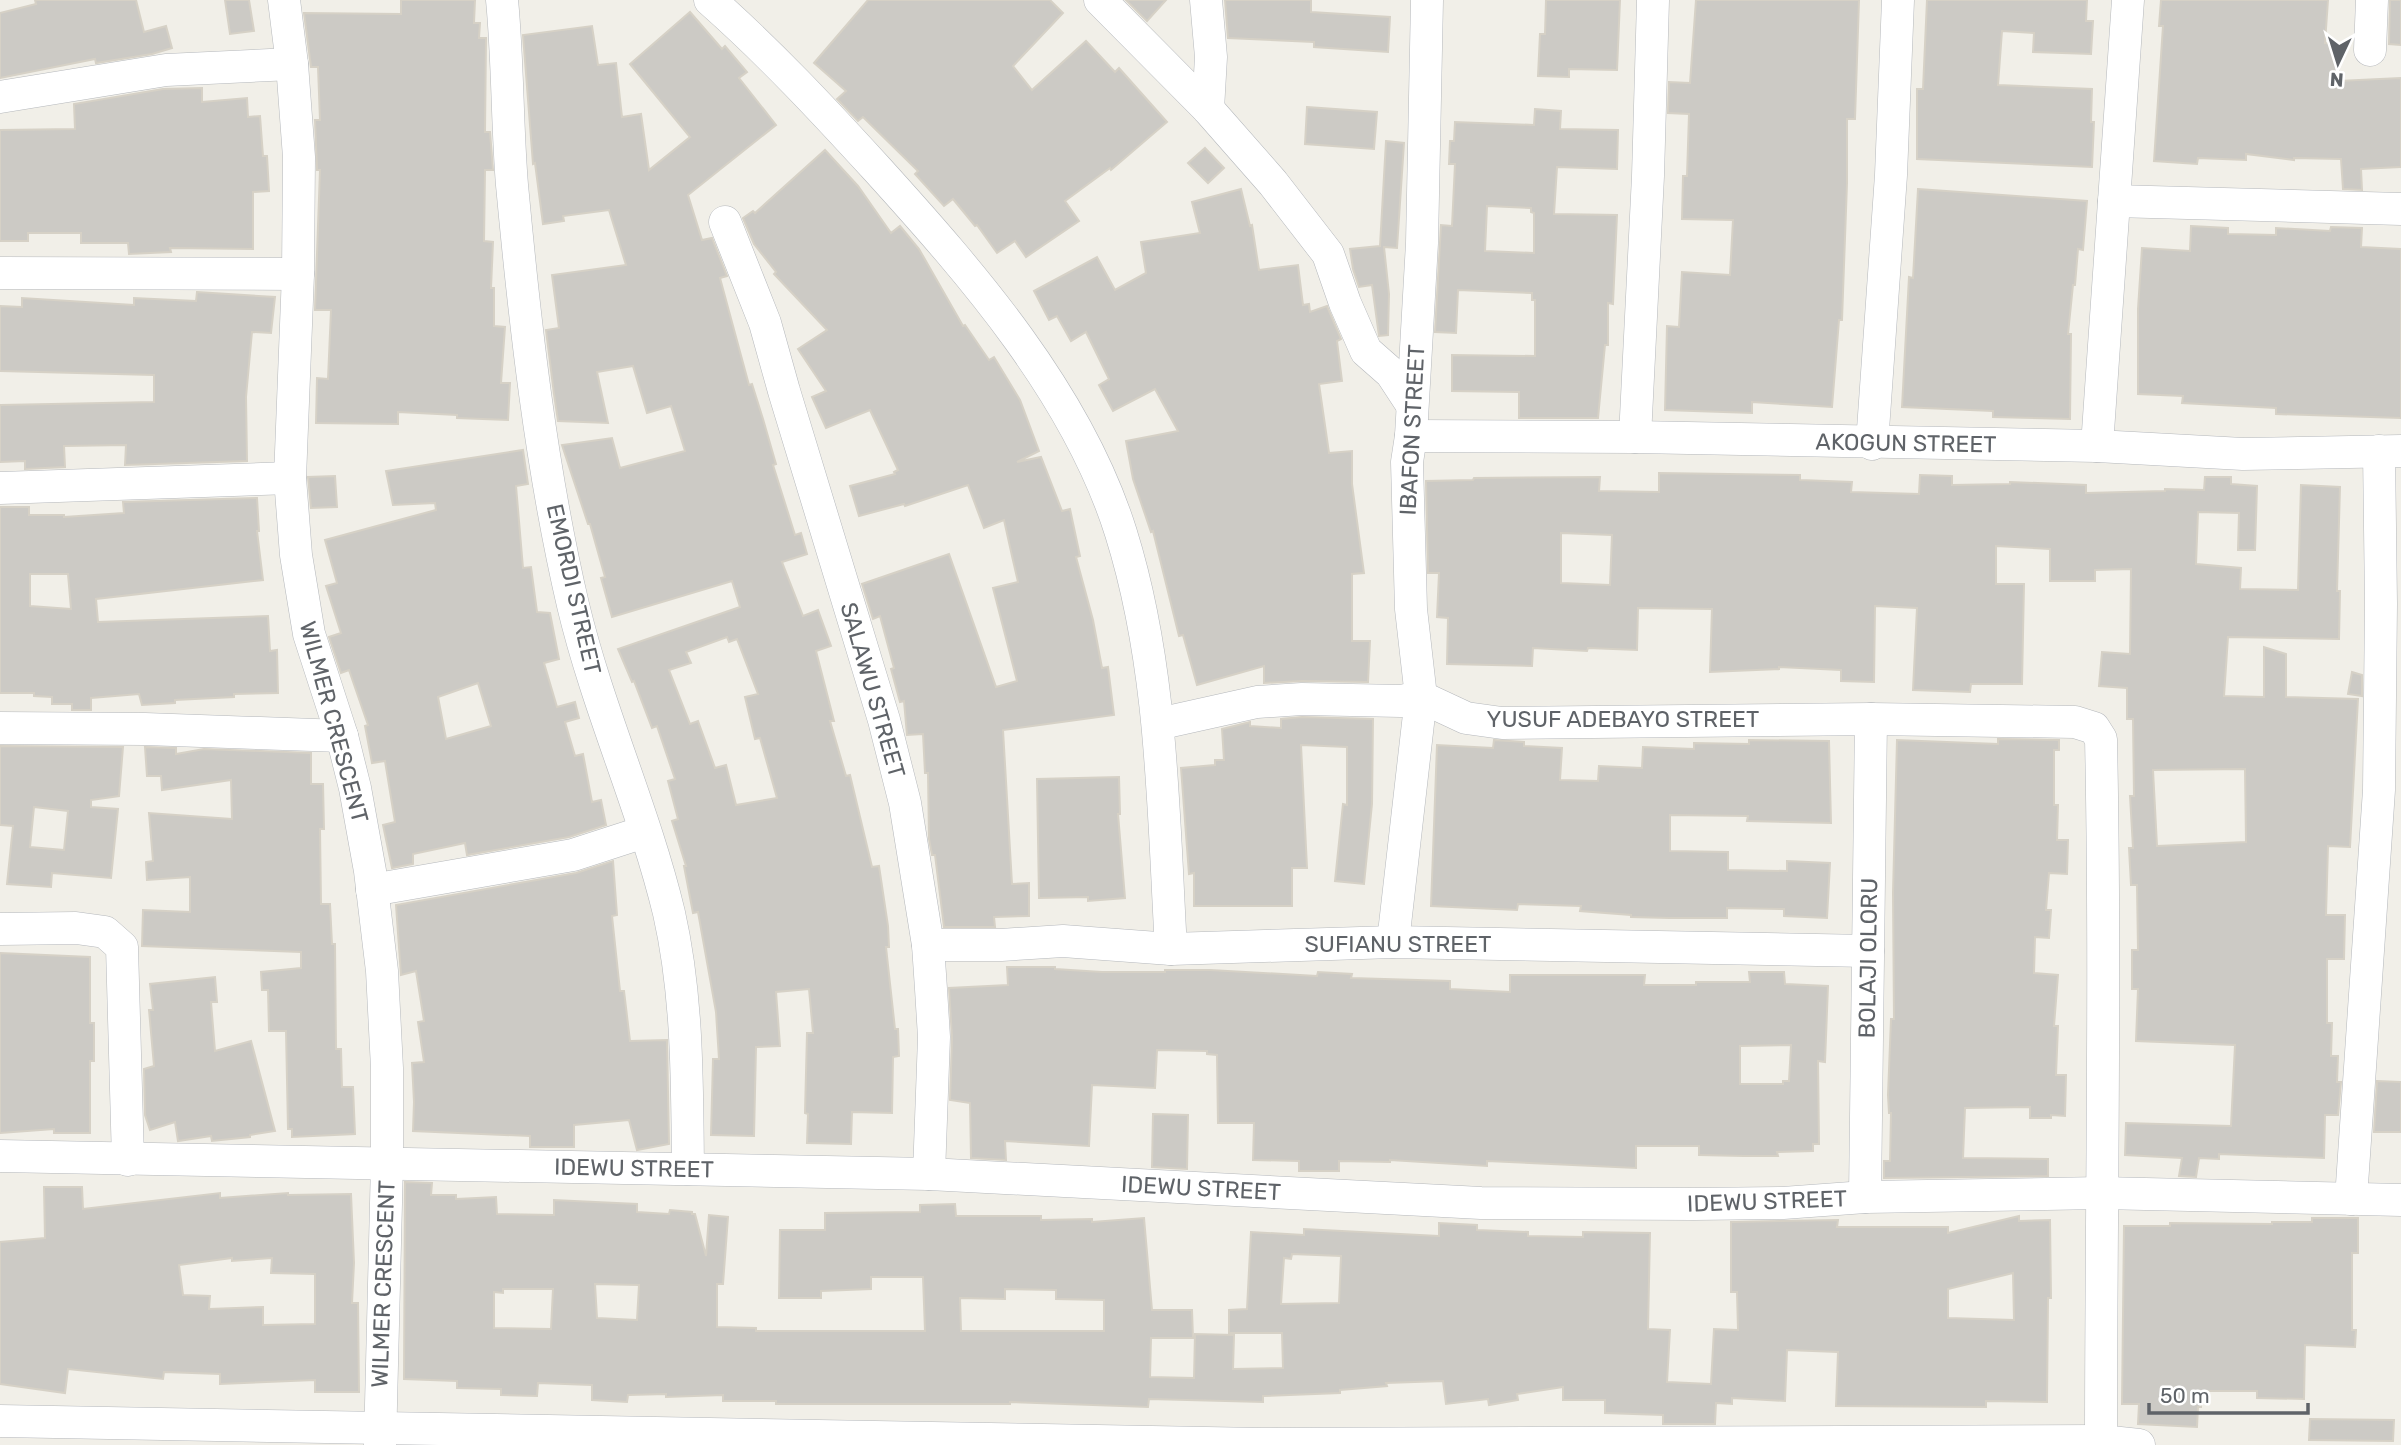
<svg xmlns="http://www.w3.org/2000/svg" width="2401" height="1445" viewBox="0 0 2401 1445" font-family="Rubik,sans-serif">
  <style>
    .building { fill: #cccac5; stroke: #d6d1c6; stroke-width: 2; fill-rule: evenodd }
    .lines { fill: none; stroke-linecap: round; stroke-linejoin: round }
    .minor-casing { stroke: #b5b8bc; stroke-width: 33 }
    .minor { stroke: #fff; stroke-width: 32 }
    .labels { text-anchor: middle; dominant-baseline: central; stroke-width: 5; stroke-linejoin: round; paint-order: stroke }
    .street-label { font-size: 23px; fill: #5f6368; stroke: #fff }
  </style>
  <rect width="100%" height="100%" fill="#f1efe8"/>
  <g class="building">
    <polygon points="35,0 136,0 144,32 166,26 172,48 152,54 96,63 95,59 0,78 0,13 36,4"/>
    <polygon points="225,0 249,0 254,31 230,34"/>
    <polygon points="401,0 475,0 474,23 480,23 479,38 486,38 485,132 490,132 493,170 485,170 484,241 493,242 491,288 494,288 494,326 505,327 501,383 510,383 508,420 457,418 457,415 398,412 398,424 316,423 317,378 328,379 331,310 315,310 320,170 317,170 315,120 320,120 318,67 311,67 304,13 401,14"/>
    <polygon points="868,0 1050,0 1063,13 1013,66 1032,90 1086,41 1115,72 1119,68 1167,122 1111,170 1110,168 1065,201 1079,221 1026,257 1015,241 997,253 977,225 975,226 953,199 944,206 915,174 918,171 863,117 858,121 837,99 846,91 814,63"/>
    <polygon points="1126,0 1166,0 1147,21"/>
    <polygon points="1225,0 1311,0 1311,12 1390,17 1388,52 1314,47 1314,42 1228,38"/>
    <polygon points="1546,0 1620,0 1617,70 1569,69 1569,77 1538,76 1540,34 1545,34"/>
    <polygon points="1696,0 1859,0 1855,119 1847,119 1847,183 1842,320 1839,320 1832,407 1752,402 1752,413 1665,410 1667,326 1679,327 1682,272 1730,275 1733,220 1682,219 1683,176 1687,176 1689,114 1668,113 1669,82 1690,83"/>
    <polygon points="1927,0 2087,0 2086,21 2093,21 2091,54 2033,52 2034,33 2002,31 1998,85 2092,89 2091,122 2094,122 2092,167 1917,159 1917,89 1923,89"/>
    <polygon points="2161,0 2328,0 2325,43 2340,44 2338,81 2401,78 2401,167 2361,169 2362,190 2343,189 2341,159 2294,158 2294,160 2246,154 2246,160 2198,158 2197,164 2154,161 2163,26 2159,26"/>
    <polygon points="2390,0 2401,0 2401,45 2389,44"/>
    <path d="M690 12 722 49 725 46 747 72 739 78 776 125 688 195 702 240 712 238 727 276 720 278 749 385 752 384 763 419 776 464 773 465 795 535 801 533 807 554 782 562 803 616 818 610 831 646 816 651 834 721H830L846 776 850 775 872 867 879 866 888 926 889 947H886L895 1029H898L899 1056 893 1057 892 1113 852 1112 851 1144 807 1143 808 1114 805 1113 807 1033H813L809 989 776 992 780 1046 756 1047 754 1136 711 1135 713 1059H719L716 1012 698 912 693 913 684 866H686L672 821 678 819 668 781 675 779 657 726 652 728 634 681 632 682 618 649 740 607 732 581 612 617 601 578 605 577 590 524H588L562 445 612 438 620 468 685 451 671 406 647 413 633 366 597 372 608 423 558 421 554 394 546 330 559 328 552 275 626 265 609 210 563 216 564 221 543 224 535 163 533 164 523 35 592 26 598 65 616 63 622 117 641 114 649 170 690 137 630 64ZM727 637 729 642 737 639 758 694 745 697 755 739 760 738 777 798 736 805 726 765 715 768 698 721 690 724 669 670 691 663 686 652Z"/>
    <polygon points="202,88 202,102 247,98 248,117 260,116 263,156 267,156 269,191 253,192 253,249 170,248 171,252 129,254 128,243 81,243 81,233 28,233 28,241 0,241 0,130 75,129 74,104 163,89"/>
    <polygon points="1307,107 1377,112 1374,149 1305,144"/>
    <path d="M1535 109 1561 111 1560 129 1618 130 1617 169 1557 167 1554 214 1617 215 1613 304 1608 303V345H1605L1598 418H1519V392L1452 391V355L1535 356V300H1532V293L1458 290 1456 333 1435 332 1441 225 1452 226 1455 164H1449L1450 141H1454L1455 122 1534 125ZM1487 206 1531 208V212L1534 213V253L1485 251Z"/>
    <polygon points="1386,141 1404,143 1397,248 1384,247 1389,294 1388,335 1379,336 1372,285 1359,287 1353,269 1350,249 1380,246"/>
    <polygon points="1205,148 1224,168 1208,183 1188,163"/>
    <polygon points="825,150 858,186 891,233 900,226 919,249 963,326 965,325 989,360 994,357 1020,400 1039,451 1017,462 1041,457 1062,511 1070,509 1080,556 1076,557 1093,620 1102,668 1108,667 1114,715 1003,730 1012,884 1029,883 1029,916 994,917 995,927 944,927 935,855 932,855 929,839 928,773 925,773 923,734 907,735 904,701 900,702 891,669 894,668 880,616 873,619 862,584 949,554 996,687 1017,681 993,588 1018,582 1012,556 1004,520 984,528 968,485 905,506 904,504 859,516 850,486 895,474 894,472 898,470 870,410 826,428 812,397 826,391 798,349 827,330 774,274 776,272 754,244 743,218 753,211 755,213"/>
    <polygon points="1241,189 1250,226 1252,225 1259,270 1298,265 1303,305 1309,304 1310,312 1327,306 1341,339 1337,341 1342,381 1319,384 1329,453 1352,451 1352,484 1364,573 1352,574 1352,641 1370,641 1368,682 1302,681 1264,683 1264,666 1197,685 1183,635 1179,636 1153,531 1151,532 1133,479 1126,441 1178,431 1155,389 1113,411 1099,385 1109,379 1086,332 1071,341 1057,316 1049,320 1034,291 1097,257 1115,290 1146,273 1141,242 1200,233 1192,202"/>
    <polygon points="1918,189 2087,201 2083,250 2078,249 2075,285 2073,285 2068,334 2071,334 2070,419 1993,417 1993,411 1902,407 1909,277 1913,278"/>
    <polygon points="2191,226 2228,228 2228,234 2276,235 2276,228 2330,231 2331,227 2362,228 2361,247 2401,249 2401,418 2276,414 2276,408 2182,403 2183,396 2138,394 2138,309 2142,248 2190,251"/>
    <polygon points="197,292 275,297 271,333 252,332 246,397 247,461 125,465 126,445 64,446 65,467 25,469 25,461 0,462 0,405 154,402 154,375 0,371 0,306 22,307 22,298 134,305 134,298 196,301"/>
    <path d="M523 450 528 484 516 486 523 568 531 567 537 612 550 613 559 659 544 663 557 707 575 702 579 718 565 722 575 756 583 754 592 802 601 800 606 825 569 837 467 855 465 843 413 854V864L392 868 383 825 395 822 385 761 372 763 365 726 368 725 349 670 341 673 329 637 341 633 326 586 337 583 325 540 436 510 435 503 393 505 386 471ZM478 683 491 726 446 739 438 697Z"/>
    <path d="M1659 473 1800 475V480L1852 482 1851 492 1919 494 1920 475 1952 476V485L2010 484V482L2086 485V493L2165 491V489L2204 490 2205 477H2231V484L2257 486 2255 550H2238L2239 513 2198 512 2196 564 2241 568 2240 589 2298 590 2301 485 2340 487 2337 591H2340L2339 639 2228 637 2224 696 2264 697V647L2286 654V697L2358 699 2350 847 2328 846 2326 915H2345L2344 959H2327V1023H2332L2331 1056H2338L2337 1082H2341L2338 1115H2325L2324 1158 2219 1154V1159L2199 1158 2196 1177 2179 1176 2182 1158 2125 1155 2126 1123 2231 1126 2235 1045 2136 1041 2138 989H2132V950H2138L2137 885H2131L2129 848H2133L2130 796H2134L2133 719H2127V688L2099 686 2102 652 2130 654 2131 569 2095 570V581H2050V549L1996 546V584H2024L2022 684H1971L1970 692 1913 690 1917 608 1875 606 1874 682 1841 681V670L1779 667V669L1710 672 1712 609 1638 608 1637 650 1588 648 1587 651 1533 648 1532 666 1447 664 1448 618 1437 617 1439 573H1428L1426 481 1473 480 1474 478 1600 477 1599 491 1659 492ZM1561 533 1612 535 1610 585 1561 583ZM2245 769 2246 842 2157 846 2153 770Z"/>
    <polygon points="335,476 337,507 311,508 308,477"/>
    <path d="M257 498 259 531H257L263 580 96 599 98 622 268 616 270 651 277 650 278 693 234 694V697L175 700V703L142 705 139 694 91 698V710H72V704H52V697L34 696V693H0V507H29V515H64V517L124 513 123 502ZM30 574H68L71 609 30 606Z"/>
    <polygon points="2352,672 2362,675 2362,696 2348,694"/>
    <polygon points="1302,717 1373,719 1372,804 1364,884 1335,881 1343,804 1347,805 1347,747 1301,745 1307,868 1292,868 1292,906 1194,906 1194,873 1189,874 1181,768 1215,765 1215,760 1224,760 1222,729 1250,722 1250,726 1281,728 1281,719"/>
    <polygon points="1998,739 2059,740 2059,750 2054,750 2054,805 2058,805 2057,840 2068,840 2067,874 2049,873 2046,910 2051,910 2049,938 2035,937 2034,973 2058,975 2054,1026 2058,1026 2056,1075 2066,1075 2065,1116 2051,1115 2051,1118 2030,1118 2030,1107 1965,1108 1963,1158 2048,1159 2048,1176 1884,1178 1884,1161 1890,1161 1891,1113 1889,1113 1888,1095 1891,1019 1894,1019 1893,893 1897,740 1998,744"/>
    <polygon points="1494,740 1524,742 1524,746 1562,748 1560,780 1598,781 1599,766 1642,768 1643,747 1694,749 1694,743 1749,744 1749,740 1829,741 1831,823 1747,821 1748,816 1670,815 1670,851 1728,852 1728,870 1787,871 1787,861 1830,863 1827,918 1784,916 1784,909 1727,908 1727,918 1669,918 1631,917 1631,915 1580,911 1581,906 1518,904 1517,910 1431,906 1437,745 1493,748"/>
    <path d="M0 746 123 747 119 796 91 800V807L118 809 111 878 52 873 51 887 7 884 13 826 0 825ZM34 807 68 811 64 850 30 847Z"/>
    <polygon points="145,747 176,748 176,754 204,749 311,753 311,784 323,784 324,829 320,829 321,904 330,904 332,944 335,944 336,1049 341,1049 342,1087 353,1087 355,1134 292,1137 292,1129 288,1129 286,1031 269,1031 268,990 262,990 261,972 301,968 301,952 142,946 143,910 190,912 190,877 147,880 146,862 153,861 149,813 232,819 231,780 162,790 161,776 147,776"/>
    <polygon points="1119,777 1120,814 1118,814 1125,898 1088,901 1088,897 1039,898 1037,779"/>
    <polygon points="613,861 617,915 612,916 620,991 624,991 630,1041 667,1040 669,1144 637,1150 629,1120 574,1125 574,1147 530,1147 530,1136 413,1131 414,1102 412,1063 424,1062 418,1022 424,1021 416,971 401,975 396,905 576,873"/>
    <polygon points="0,953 90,957 90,1023 94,1023 94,1061 90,1061 90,1133 54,1133 54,1129 0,1133"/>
    <path d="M1007 967H1055V969L1102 972H1165V970H1210L1317 976 1318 972 1352 974 1351 978 1450 981V989L1510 992V975H1645L1644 985H1696V982H1750L1749 972H1784L1785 984 1828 986 1825 1062 1818 1061 1819 1144H1813V1151L1777 1152 1778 1156H1744L1699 1155V1146H1636V1168L1487 1161V1166L1390 1160V1162L1339 1161V1171H1299V1161L1253 1160 1254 1123H1218L1217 1055 1207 1054V1051L1157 1050 1155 1088 1092 1085 1089 1146 1005 1141 1006 1160 971 1158 970 1103 950 1100 952 1038 949 988 1008 985ZM1791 1045 1789 1081H1783V1084H1740V1046Z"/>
    <polygon points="215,977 217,1002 211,1002 215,1051 251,1041 275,1131 250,1135 250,1137 212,1141 211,1136 178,1141 175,1122 150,1130 145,1115 144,1069 154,1066 149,1010 153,1010 150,984"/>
    <polygon points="2377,1081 2401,1082 2401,1132 2374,1132"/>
    <polygon points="1153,1114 1188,1115 1187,1169 1152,1167"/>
    <path d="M405 1182 432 1183 431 1195H456V1199L496 1197 497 1214 554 1215V1200L637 1204V1212L669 1214 670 1210 692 1212V1214H695L706 1256 709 1215 728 1217 723 1284H717V1327L756 1328V1331H925L923 1277H871V1289L821 1291V1298H779L780 1230H825V1213L920 1212V1205L955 1204 956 1216H1041V1220L1092 1219V1222L1144 1218 1152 1310H1192L1193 1338H1151L1150 1377 1194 1378 1195 1334 1234 1335 1233 1369 1283 1368 1282 1333H1229V1310L1247 1309 1251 1232 1304 1235V1229L1439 1236V1223L1477 1225V1230L1528 1232V1236L1583 1237V1232L1650 1233 1648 1329 1670 1330 1667 1382 1711 1384 1714 1329 1738 1330 1737 1292H1731V1222L1838 1220 1837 1227H1948V1233L2019 1216V1221L2050 1220 2051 1298H2048L2047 1402 1986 1401V1407L1836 1406 1838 1352 1787 1350 1785 1401 1732 1398V1404L1716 1403 1715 1424H1663V1415L1605 1413V1400H1563V1387L1517 1394 1518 1400 1489 1405 1488 1399 1446 1404 1443 1381 1386 1383 1387 1386 1340 1390V1393L1263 1396V1402L1149 1399 1148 1407 1010 1402V1404H776V1401H723V1395L666 1397V1394L628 1395 627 1402 592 1400V1385L538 1383 537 1396 501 1395V1389L457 1388V1381L404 1379ZM1292 1254 1341 1256 1339 1303 1281 1304 1284 1258 1291 1259ZM2013 1273 2014 1320 1948 1318V1289ZM595 1284 639 1285 637 1320 597 1318ZM503 1289H553L551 1329 494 1328V1292L503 1293ZM1005 1289 1056 1290V1299L1104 1300V1331H961L960 1298 1005 1299Z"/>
    <path d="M44 1187H82L83 1209 220 1193V1198L288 1193V1195L351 1194 354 1263 352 1303H358L359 1392H315V1380L220 1384V1374L164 1372 163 1379 68 1369 65 1393 0 1384V1242L45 1238ZM232 1258V1261L272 1258 271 1273 315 1274V1324L263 1325V1307L209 1309 210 1296 183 1295 179 1265Z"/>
    <polygon points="2312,1218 2358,1218 2358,1253 2352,1253 2352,1330 2356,1330 2355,1347 2305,1345 2304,1399 2257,1398 2257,1391 2201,1391 2201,1407 2198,1407 2197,1427 2138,1424 2139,1404 2122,1404 2124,1226 2170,1226 2170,1223 2272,1224 2272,1222 2312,1222"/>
    <polygon points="2310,1419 2394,1420 2393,1441 2309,1440"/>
  </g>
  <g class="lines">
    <g class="minor-casing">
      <g id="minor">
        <polyline points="284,0 292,64 299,157 298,274 290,478 296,555 309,634 342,736 355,788 370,871 382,971 387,1068 387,1163 380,1445"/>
        <path d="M502 0C508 61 507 124 512 185 525 325 541 468 573 605 598 710 644 809 669 913 688 997 687 1083 688 1169"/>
        <path d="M710 0C770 53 823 110 877 169 973 275 1078 395 1121 533 1163 667 1163 810 1171 949"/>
        <polyline points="1100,0 1208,109 1273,183 1328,254 1345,303 1366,351 1391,373 1412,405"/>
        <polyline points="1206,0 1211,57 1208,109"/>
        <polyline points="2370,50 2372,0"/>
        <polyline points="0,97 166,70 292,64"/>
        <polyline points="2114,201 2401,209"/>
        <polyline points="725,222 765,323 784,391 884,720 905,803 928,945 931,989 934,1037 929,1174"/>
        <polyline points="0,273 298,274"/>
        <polyline points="1411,436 1635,437 2097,446 2243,454 2401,451"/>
        <polyline points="1635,437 1648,176 1653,0"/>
        <polyline points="1872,444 1891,175 1898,0"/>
        <polyline points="2097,446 2128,0"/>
        <polyline points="0,488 290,478"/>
        <path d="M1158 724 1257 702 1302 699 1401 701 1421 697 1466 718 1502 723 1871 719 2075 722 2094 728 2101 739C2106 974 2101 1210 2101 1445"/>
        <polyline points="0,728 145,729 342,736"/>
        <polyline points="372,890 573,855 644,832"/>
        <polyline points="0,929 76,928 105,932 122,947 128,1160"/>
        <polyline points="1393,942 1421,697 1411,609 1407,462 1411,436 1422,243 1427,0"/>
        <polyline points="928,945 1001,945 1063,941 1171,949 1393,942 1868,951"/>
        <polyline points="0,1156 929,1174 1481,1203 1694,1204 1783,1203 1865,1197 2101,1193 2401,1200"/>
        <polyline points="1865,1197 1871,719"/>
        <polyline points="2351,1199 2379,790 2381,604 2379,451"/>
        <polyline points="0,1421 1261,1444 2101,1441 2139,1445"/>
      </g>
    </g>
    <use href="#minor" class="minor"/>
  </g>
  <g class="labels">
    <g class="street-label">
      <text transform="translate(1412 430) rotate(-87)">IBAFON STREET</text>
      <text transform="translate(1906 443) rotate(1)">AKOGUN STREET</text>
      <text transform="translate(574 589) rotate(77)">EMORDI STREET</text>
      <text transform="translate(873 690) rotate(74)">SALAWU STREET</text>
      <text x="1623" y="719">YUSUF ADEBAYO STREET</text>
      <text transform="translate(334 722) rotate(75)">WILMER CRESCENT</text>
      <text x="1398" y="944">SUFIANU STREET</text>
      <text transform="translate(1868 958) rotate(-89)">BOLAJI OLORU</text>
      <text transform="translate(634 1168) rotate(1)">IDEWU STREET</text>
      <text transform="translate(1201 1188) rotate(3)">IDEWU STREET</text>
      <text transform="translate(1767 1201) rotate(-2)">IDEWU STREET</text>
      <text transform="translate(383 1284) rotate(-88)">WILMER CRESCENT</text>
    </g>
  </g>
  <g transform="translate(2338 63) rotate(184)" stroke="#ffffff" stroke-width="5" paint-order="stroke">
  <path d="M0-5L12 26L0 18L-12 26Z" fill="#5f6368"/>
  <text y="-10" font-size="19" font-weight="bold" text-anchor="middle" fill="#5f6368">N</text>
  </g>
  <path d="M2149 1403v10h159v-10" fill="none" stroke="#5f6368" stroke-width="3.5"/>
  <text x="2160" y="1403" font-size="21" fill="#5f6368" stroke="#ffffff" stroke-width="5" paint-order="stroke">50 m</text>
</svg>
